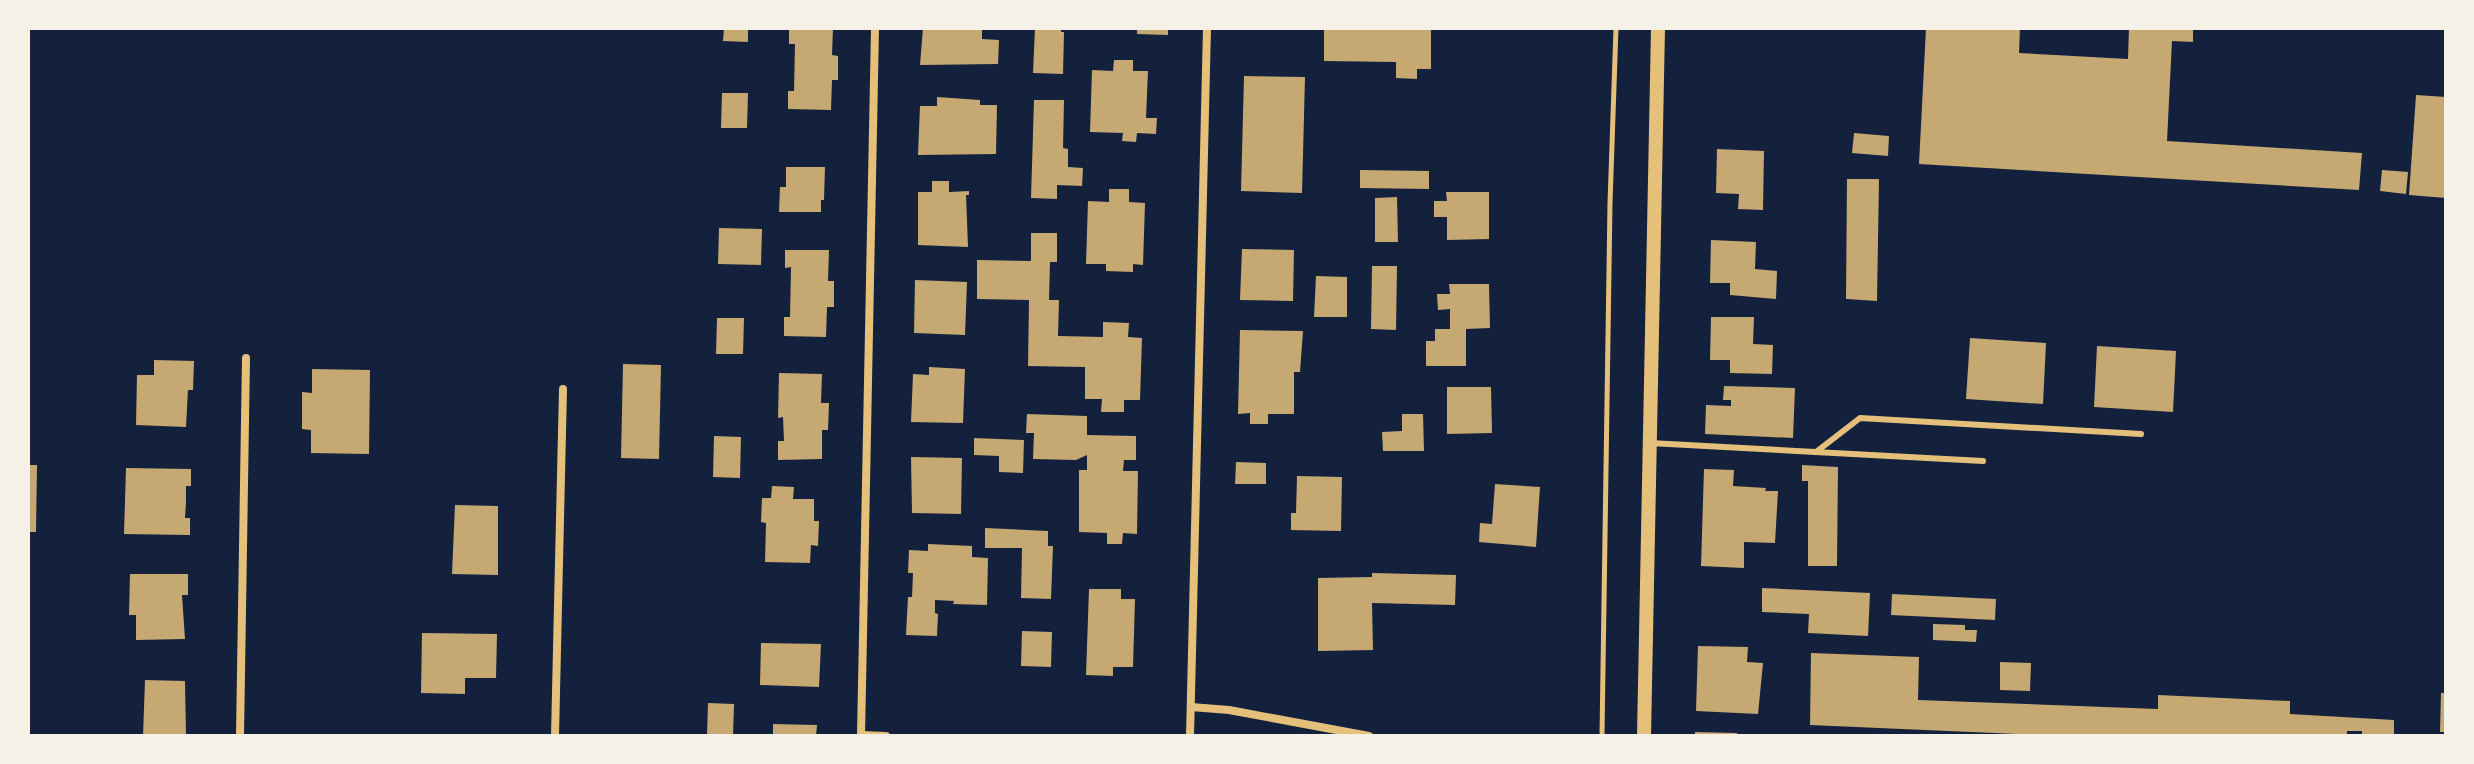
<svg xmlns="http://www.w3.org/2000/svg" width="2474" height="764" viewBox="0 0 2474 764" font-family="Quicksand,sans-serif">
  <style>
    .building { fill: #c6a872 }
    .lines { fill: none; stroke-linecap: round; stroke-linejoin: round }
    .path { stroke: #e5c07b; stroke-width: 5 }
    .service { stroke: #e5c07b; stroke-width: 6 }
    .minor { stroke: #e5c07b; stroke-width: 8 }
    .tertiary { stroke: #e5c07b; stroke-width: 14 }
  </style>
  <rect width="100%" height="100%" fill="#14213d"/>
  <g class="building">
    <polygon points="724,28 748,28 748,42 723,41"/>
    <polygon points="789,28 833,28 832,55 838,56 838,80 832,80 831,110 788,109 788,91 794,91 795,44 789,44"/>
    <polygon points="923,28 982,28 982,39 999,40 998,64 920,65"/>
    <polygon points="1035,28 1061,28 1061,32 1064,32 1063,74 1033,73"/>
    <polygon points="1137,28 1168,28 1168,35 1137,34"/>
    <polygon points="1324,28 1431,28 1431,69 1417,69 1417,79 1396,78 1396,62 1324,61"/>
    <polygon points="1926,28 2020,28 2019,53 2128,59 2129,28 2193,28 2193,42 2172,41 2167,141 2362,153 2359,190 1919,164"/>
    <polygon points="1114,60 1133,60 1133,71 1148,71 1146,118 1157,118 1156,134 1137,133 1136,142 1122,141 1123,133 1090,132 1092,70 1113,71"/>
    <polygon points="1244,76 1305,77 1302,193 1241,191"/>
    <polygon points="722,93 748,93 747,128 721,128"/>
    <polygon points="2416,95 2446,97 2446,198 2409,195"/>
    <polygon points="937,97 980,100 980,105 997,105 996,154 918,155 920,106 937,106"/>
    <polygon points="1034,100 1064,100 1063,148 1068,149 1068,167 1083,168 1082,186 1057,185 1057,199 1031,198"/>
    <polygon points="1854,133 1889,136 1888,156 1852,153"/>
    <polygon points="1717,149 1764,151 1763,210 1738,209 1739,194 1716,193"/>
    <polygon points="786,167 825,167 824,200 821,200 821,212 779,212 780,187 786,187"/>
    <polygon points="1360,170 1429,171 1429,189 1360,188"/>
    <polygon points="2382,170 2408,172 2406,194 2380,191"/>
    <polygon points="1847,179 1879,179 1877,301 1846,299"/>
    <polygon points="932,181 949,181 949,192 969,191 969,195 966,195 968,247 918,245 918,192 932,192"/>
    <polygon points="1109,189 1129,189 1129,202 1145,203 1143,265 1133,264 1133,272 1106,271 1106,264 1086,264 1088,201 1109,202"/>
    <polygon points="1446,192 1489,192 1489,239 1447,240 1447,217 1434,217 1434,201 1447,201"/>
    <polygon points="1397,197 1398,242 1375,242 1375,198"/>
    <polygon points="719,228 762,229 761,265 718,264"/>
    <polygon points="1031,233 1057,233 1057,262 1050,262 1049,300 1059,300 1058,336 1103,337 1103,322 1129,323 1128,337 1142,338 1140,400 1124,400 1124,412 1101,412 1102,399 1085,399 1085,367 1028,366 1029,300 977,299 977,260 1031,261"/>
    <polygon points="1711,240 1756,242 1755,269 1777,271 1776,299 1730,295 1730,283 1710,283"/>
    <polygon points="1242,249 1294,250 1293,301 1240,300"/>
    <polygon points="785,250 829,250 828,281 834,281 834,307 827,307 826,337 784,336 784,317 790,317 791,267 785,268"/>
    <polygon points="1372,266 1397,266 1396,330 1371,329"/>
    <polygon points="1316,276 1347,277 1347,317 1314,317"/>
    <polygon points="915,280 967,282 965,335 914,333"/>
    <polygon points="1449,284 1489,284 1490,328 1466,329 1466,366 1426,366 1426,341 1435,341 1435,329 1450,329 1450,309 1438,310 1437,294 1450,294"/>
    <polygon points="1711,317 1754,317 1753,344 1773,345 1772,374 1730,373 1730,360 1710,360"/>
    <polygon points="717,318 744,318 743,354 716,354"/>
    <polygon points="1240,330 1303,331 1300,372 1294,372 1294,414 1268,414 1268,424 1250,424 1250,413 1238,414"/>
    <polygon points="1970,338 2046,343 2043,404 1966,399"/>
    <polygon points="2097,346 2176,351 2173,412 2094,407"/>
    <polygon points="154,360 194,361 193,390 188,390 186,427 136,425 137,375 154,375"/>
    <polygon points="623,364 661,365 659,459 621,458"/>
    <polygon points="929,367 965,369 963,423 911,422 913,374 929,375"/>
    <polygon points="312,369 370,370 369,454 311,453 311,430 302,429 302,392 312,393"/>
    <polygon points="779,373 822,374 821,403 829,403 828,430 822,430 822,459 778,460 778,441 784,441 783,417 778,418"/>
    <polygon points="1724,386 1795,388 1793,438 1705,434 1706,405 1731,406 1731,400 1723,400"/>
    <polygon points="1447,387 1491,387 1492,433 1447,434"/>
    <polygon points="1027,414 1087,416 1087,435 1136,436 1136,460 1124,460 1123,471 1138,471 1137,534 1123,533 1122,544 1107,544 1107,533 1079,532 1079,470 1087,470 1087,455 1076,460 1033,459 1034,433 1026,433"/>
    <polygon points="1402,414 1423,414 1424,451 1383,451 1382,432 1402,431"/>
    <polygon points="714,436 741,437 740,478 713,477"/>
    <polygon points="974,438 1024,440 1023,473 999,472 999,456 974,455"/>
    <polygon points="911,457 962,458 961,514 912,513"/>
    <polygon points="1236,462 1266,463 1266,484 1235,484"/>
    <polygon points="28,465 37,465 36,532 28,532"/>
    <polygon points="1802,465 1838,467 1837,566 1808,566 1808,481 1802,481"/>
    <polygon points="126,468 191,469 191,486 186,486 186,502 185,518 190,518 190,535 124,534"/>
    <polygon points="1704,469 1734,470 1733,486 1766,488 1765,491 1778,491 1775,543 1744,542 1744,568 1701,566"/>
    <polygon points="1297,476 1342,477 1341,531 1291,530 1291,513 1296,513"/>
    <polygon points="1495,484 1540,487 1536,547 1479,542 1480,523 1492,524"/>
    <polygon points="772,486 794,487 793,499 814,499 814,521 819,521 818,546 811,545 810,563 765,562 766,523 761,522 762,498 771,498"/>
    <polygon points="455,505 498,506 498,575 452,574"/>
    <polygon points="985,528 1048,531 1048,546 1053,546 1051,599 1021,598 1022,548 985,548"/>
    <polygon points="928,544 972,546 972,557 988,558 987,605 953,604 954,601 935,600 935,613 938,614 937,636 906,635 908,597 912,597 913,573 908,573 909,550 928,551"/>
    <polygon points="1372,573 1456,575 1455,605 1372,603 1373,650 1318,651 1318,578 1372,577"/>
    <polygon points="130,574 188,574 188,595 182,595 185,639 136,640 136,615 129,615"/>
    <polygon points="1762,588 1870,593 1868,636 1808,633 1809,614 1762,612"/>
    <polygon points="1089,589 1121,589 1121,599 1135,599 1133,667 1113,667 1113,676 1086,675"/>
    <polygon points="1892,594 1996,599 1995,620 1891,615"/>
    <polygon points="1933,624 1965,625 1965,630 1977,630 1976,642 1933,640"/>
    <polygon points="1022,631 1052,632 1051,667 1021,666"/>
    <polygon points="422,633 497,634 496,678 465,678 465,694 421,693"/>
    <polygon points="761,643 821,644 819,687 760,685"/>
    <polygon points="1698,646 1748,647 1747,662 1763,663 1758,714 1696,711"/>
    <polygon points="1811,653 1919,657 1918,700 2158,709 2158,695 2290,701 2290,714 2394,720 2394,736 2362,736 2362,731 2347,731 2347,736 2064,736 1810,725"/>
    <polygon points="2000,662 2031,663 2030,691 2000,690"/>
    <polygon points="145,680 185,681 186,736 143,736"/>
    <polygon points="2441,693 2446,693 2446,732 2440,732"/>
    <polygon points="708,703 734,704 733,736 707,736"/>
    <polygon points="773,724 817,725 816,736 773,736"/>
    <polygon points="1695,732 1737,733 1737,736 1695,736"/>
  </g>
  <g class="lines">
    <polyline class="path" points="1602,736 1610,203 1616,28"/>
    <g class="service">
      <polyline points="1650,443 1983,461"/>
      <polyline points="1816,452 1860,418 2141,434"/>
    </g>
    <g class="minor">
      <polyline points="1191,707 1229,710 1369,736"/>
      <polyline points="861,735 886,736"/>
      <polyline points="240,736 246,358"/>
      <polyline points="555,736 563,389"/>
      <polyline points="861,736 875,28"/>
      <polyline points="1190,736 1207,28"/>
    </g>
    <polyline class="tertiary" points="1644,736 1658,28"/>
  </g>
  <rect width="2474" height="764" fill="none" stroke="#f6f1e7" stroke-width="60"/>
</svg>
